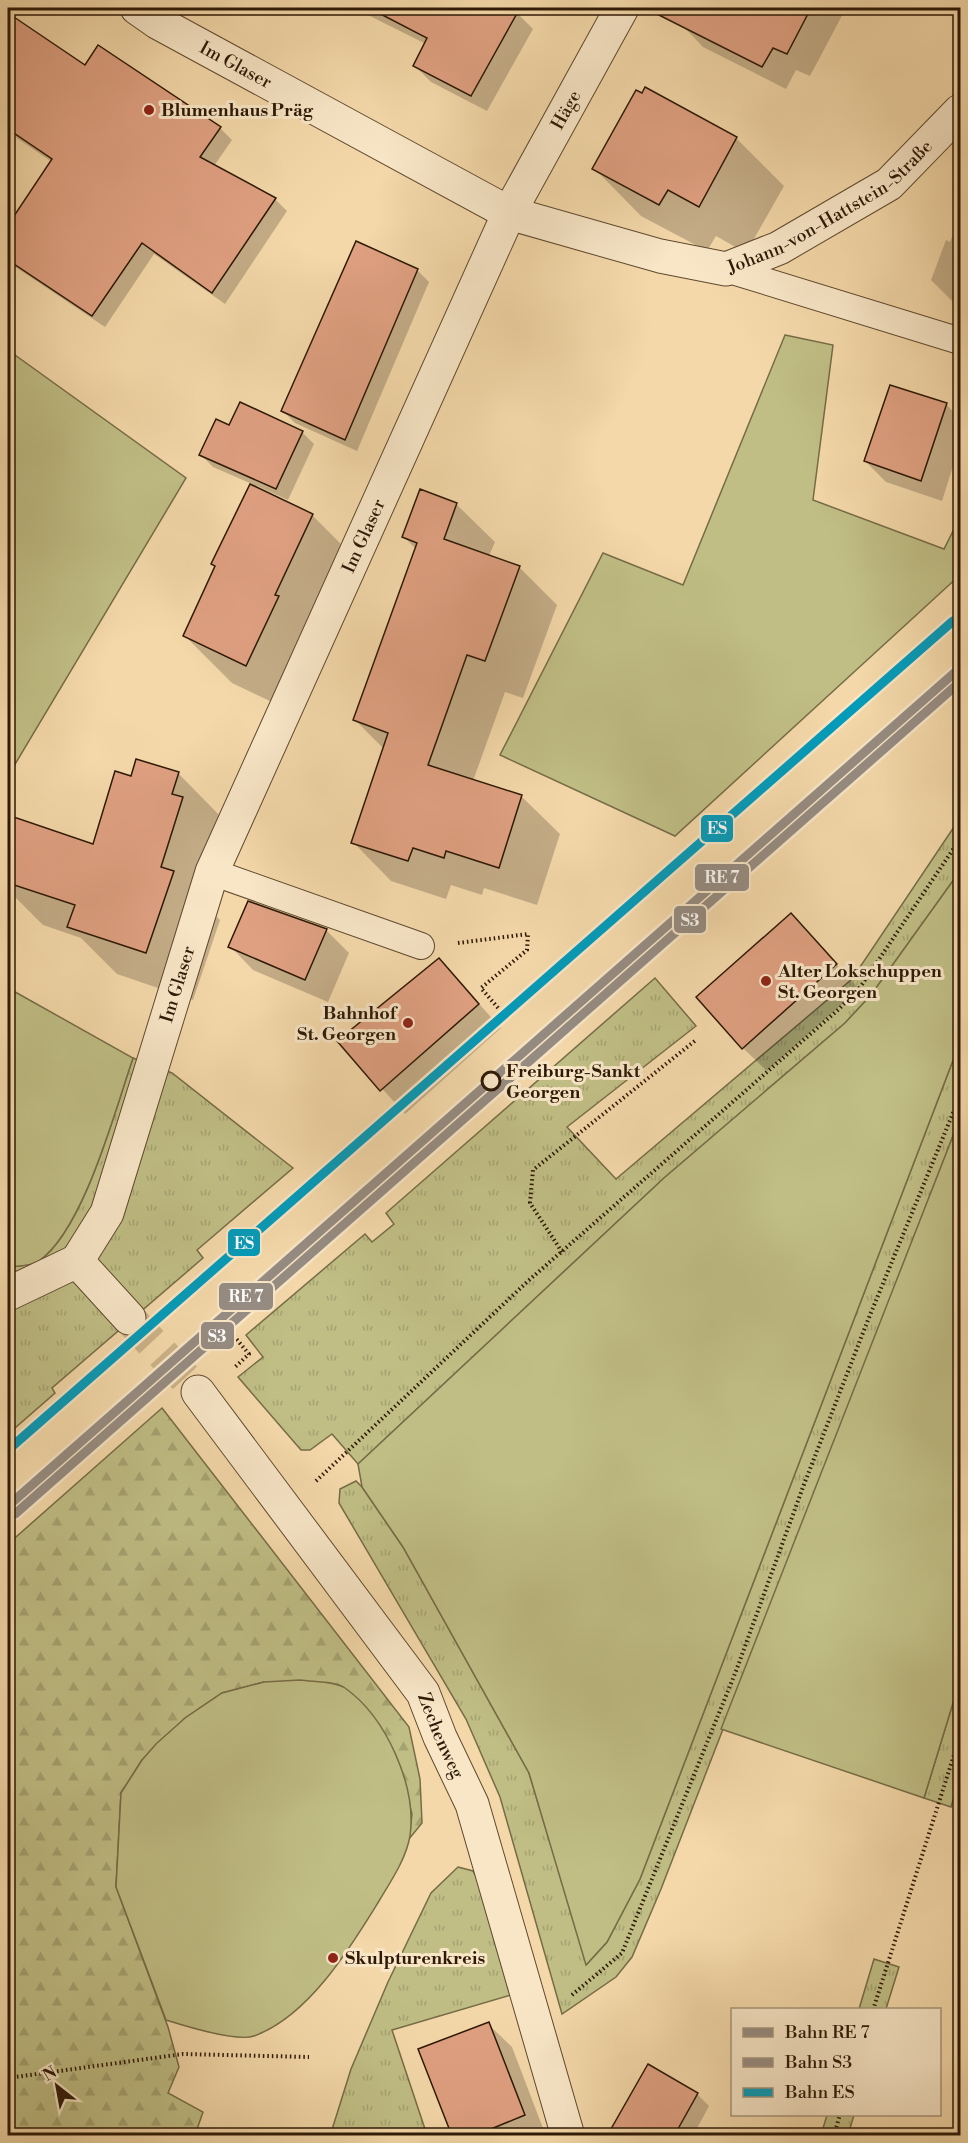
<svg xmlns="http://www.w3.org/2000/svg" width="968" height="2143" viewBox="0 0 968 2143" font-family="'Libre Bodoni',serif">
  <style>
    .grass { fill: url(#grass-tufts); stroke: #766c46; stroke-width: 1.5 }
    .forest { fill: url(#forest-firs); stroke: #766c46; stroke-width: 1.5 }
    .green { fill: #c0be85; stroke: #766c46; stroke-width: 1.5 }
    .shadow { fill: #0003 }
    .building { fill: #dfa081; stroke: #2d1906; stroke-width: 1.5 }
    .lines { fill: none; stroke-linecap: round; stroke-linejoin: round }
    .minor-tunnel { stroke: #ccb288; stroke-width: 33; stroke-dasharray: 33 16; stroke-linecap: butt }
    .service-casing { stroke: #5f492f; stroke-width: 28 }
    .minor-casing { stroke: #5f492f; stroke-width: 35 }
    .path { stroke: #2d1906; stroke-width: 4; stroke-dasharray: 1.5 3; stroke-linecap: butt }
    .service { stroke: #f8e6c7; stroke-width: 26 }
    .minor { stroke: #f8e6c7; stroke-width: 33 }
    .rail-1-casing { stroke: #f8e6c7; stroke-width: 14 }
    .rail-2-casing { stroke: #f8e6c7; stroke-width: 14 }
    .rail-3-casing { stroke: #f8e6c7; stroke-width: 14 }
    .rail-1 { stroke: #968c82; stroke-width: 9 }
    .rail-2 { stroke: #968c82; stroke-width: 9 }
    .rail-3 { stroke: #049bba; stroke-width: 9 }
    .poi-dot { fill: #8f2418; stroke: #f8e6c7; stroke-width: 2 }
    .stop-dot { fill: #f8e6c7; stroke: #2d1906; stroke-width: 3 }
    .labels { text-anchor: middle; dominant-baseline: central; stroke-width: 6; stroke-linejoin: round; paint-order: stroke }
    .street-label { font-size: 18px; fill: #2d1906; stroke: #f8e6c7 }
    .poi-label { font-size: 18px; font-weight: bold; fill: #2d1906; stroke: #f8e6c7; text-anchor: start }
    .stop-label { font-size: 18px; font-weight: bold; fill: #2d1906; stroke: #f8e6c7; text-anchor: start }
    .line-badge { stroke: #f8e6c7; stroke-width: 2 }
    .badge-label { font-size: 16px; text-anchor: middle; font-weight: bold; fill: #fff }
  </style>
  <defs>
    <pattern id="grass-tufts" width="24" height="20" patternUnits="userSpaceOnUse" patternTransform="scale(1.5)"><rect width="24" height="20" fill="#c0be85"/><path d="M3 7l-1-3M5 7V3M7 7l1-3M15 17l-1-3M17 17v-4M19 17l1-3" fill="none" stroke="#a5a371"/></pattern>
    <pattern id="forest-firs" width="22" height="20" patternUnits="userSpaceOnUse" patternTransform="scale(1.5)"><rect width="22" height="20" fill="#c0be85"/><path d="M5 1l3.5 6h-7zM16 11l3.5 6h-7z" fill="#a5a371"/></pattern>
  </defs>
  <rect width="100%" height="100%" fill="#f4d8a9"/>
  <filter id="stains"><feTurbulence type="fractalNoise" baseFrequency=".00333" numOctaves="4"/><feColorMatrix values="0 0 0 0 .2 0 0 0 0 .09 0 0 0 0 .02 0 0 0 .5 -.17"/></filter>
  <radialGradient id="worn" r=".72"><stop offset=".6" stop-color="#630" stop-opacity="0"/><stop offset="1" stop-color="#630" stop-opacity=".3"/></radialGradient>
  <g class="grass">
    <polygon points="960,818 960,871 871,995 845,1023 664,1178 358,1464 332,1434 310,1450 301,1450 238,1377 263,1357 246,1335 365,1234 372,1242 394,1224 386,1213 655,978 696,1026 567,1127 616,1179 852,979"/>
    <polygon points="960,1042 960,1118 661,1889 632,1957 616,1977 562,2014 500,1797 466,1719 339,1503 340,1489 356,1481 362,1487 403,1547 529,1773 587,1964 607,1942 640,1879"/>
    <path d="M133 1058 172 1073 293 1168 197 1250 203 1258 52 1388 55 1393 8 1434V1267C16 1266 32 1266 39 1261 84 1230 115 1110 133 1058Z"/>
    <polygon points="960,1680 960,1776 951,1807 924,1798"/>
    <polygon points="458,1867 473,1871 476,1876 514,1994 392,2030 427,2135 330,2136 351,2069 388,1982 431,1893"/>
    <polygon points="874,1959 899,1967 886,2009 859,2009"/>
    <polygon points="827,2115 854,2115 848,2135 821,2135"/>
  </g>
  <polygon class="forest" points="162,1408 409,1727 420,1779 422,1823 409,1839 412,1814 397,1761 264,1682 222,1693 185,1718 142,1760 121,1793 116,1887 168,2027 179,2067 168,2093 203,2112 195,2135 8,2135 8,1544"/>
  <g class="green">
    <polygon points="785,335 833,345 813,500 944,549 960,517 960,575 675,836 500,755 603,553 683,585"/>
    <polygon points="8,350 186,478 8,776"/>
    <polygon points="960,871 960,1042 640,1879 607,1942 586,1965 529,1773 403,1547 362,1487 358,1464 664,1178 845,1023 871,995"/>
    <path d="M8 988 133 1058C115 1110 84 1229 39 1261 32 1266 16 1266 8 1267Z"/>
    <polygon points="960,1118 960,1680 924,1798 721,1729"/>
    <path d="M300 1680C312 1682 335 1681 345 1688 386 1717 417 1786 410 1836 406 1859 391 1881 379 1901 350 1948 309 2016 254 2036 237 2042 185 2026 166 2020L116 1887 121 1793 142 1760 156 1744 185 1718 222 1693 264 1682Z"/>
  </g>
  <g class="shadow">
    <polygon points="354,8 506,8 517,13 533,29 487,111 431,82 415,66 426,44"/>
    <polygon points="689,8 846,8 810,76 796,70 786,89 703,47 681,24"/>
    <polygon points="11,17 85,67 220,128 232,140 214,166 275,199 287,211 225,304 154,254 105,327 8,262 8,223 10,225 52,162 8,132 8,21"/>
    <polygon points="646,89 736,138 784,186 746,253 716,236 707,251 641,216 594,168"/>
    <polygon points="956,227 960,228 960,306 955,304 931,280 946,240 950,242"/>
    <polygon points="417,270 429,282 357,451 295,423 283,411"/>
    <polygon points="946,404 960,419 960,444 942,501 886,482 865,461"/>
    <polygon points="230,427 302,432 314,444 288,500 257,486 255,489 312,515 360,563 293,712 232,683 184,635 217,567 213,563 252,484 213,467 201,455"/>
    <polygon points="456,504 495,542 489,556 519,567 557,605 523,698 505,692 473,781 521,796 560,834 537,905 484,888 482,895 451,885 446,899 391,881 353,842 384,749 354,719 417,550 404,537"/>
    <polygon points="178,773 225,821 210,910 220,920 193,1000 117,974 81,938 43,925 8,890 8,842 15,819 94,846 132,778"/>
    <polygon points="791,915 859,989 767,1071 743,1048"/>
    <polygon points="326,930 349,953 328,1002 253,970 230,946"/>
    <polygon points="439,960 501,1028 405,1114 339,1041"/>
    <polygon points="488,2024 512,2047 546,2136 454,2136"/>
    <polygon points="649,2066 697,2094 709,2106 693,2136 614,2136"/>
  </g>
  <g class="building">
    <polygon points="369,8 520,8 471,96 413,66 427,38"/>
    <polygon points="645,8 811,8 787,54 773,48 762,67"/>
    <polygon points="8,13 85,65 98,45 221,127 200,157 276,198 212,293 142,243 92,316 8,260 8,225 52,159 8,129"/>
    <polygon points="645,87 737,137 699,207 668,190 659,205 592,169 636,90 642,93"/>
    <polygon points="356,241 418,269 345,440 281,411"/>
    <polygon points="890,385 947,403 921,481 864,461"/>
    <polygon points="240,402 303,431 276,489 199,455 216,419 229,425"/>
    <polygon points="250,484 313,514 275,595 279,596 246,666 183,636 215,566 211,564"/>
    <polygon points="420,489 457,503 444,539 520,566 485,661 467,655 428,765 522,795 499,868 446,851 444,858 413,848 408,861 351,843 388,733 353,720 417,543 402,537"/>
    <polygon points="136,759 179,772 172,794 183,797 161,867 174,871 146,953 67,927 75,905 8,883 8,815 93,844 115,771 131,776"/>
    <polygon points="248,901 327,929 305,980 228,947"/>
    <polygon points="791,913 837,964 742,1049 696,997"/>
    <polygon points="439,958 479,1004 380,1091 337,1041"/>
    <polygon points="489,2022 525,2115 474,2136 452,2136 418,2049"/>
    <polygon points="648,2064 698,2093 674,2136 607,2136"/>
  </g>
  <g class="lines">
    <polyline class="minor-tunnel" points="129,1318 198,1392"/>
    <g class="service-casing">
      <g id="service">
        <polyline points="726,269 960,341"/>
        <polyline points="212,872 421,946"/>
      </g>
    </g>
    <g class="minor-casing">
      <g id="minor">
        <path id="s1" d="M137 8 157 22 509 213 660 256 726 269 779 248 889 184 960 111"/>
        <path id="s2" d="M77 1261 107 1213 212 872 509 213 622 8"/>
        <polyline points="77,1261 129,1318"/>
        <polyline points="8,1294 77,1261"/>
        <path id="s3" d="M198 1392 423 1693 440 1737 472 1804 568 2136"/>
      </g>
    </g>
    <g class="path">
      <polyline points="458,943 528,934 527,950 481,988 505,1016"/>
      <polyline points="562,1252 530,1203 533,1170 696,1040"/>
      <polyline points="228,1329 249,1354 234,1368"/>
      <polyline points="316,1481 528,1281 839,1009 861,986 960,839"/>
      <polyline points="572,1995 622,1953 736,1671 803,1487 868,1320 960,1096"/>
      <polyline points="873,2010 960,1736"/>
      <polyline points="8,2078 183,2054 309,2057"/>
      <polyline points="834,2136 840,2114"/>
    </g>
    <use href="#service" class="service"/>
    <use href="#minor" class="minor"/>
    <g class="rail-1-casing">
      <polyline id="rail-1" points="8,1506 960,668"/>
    </g>
    <g class="rail-2-casing">
      <polyline id="rail-2" points="15,1514 960,682"/>
    </g>
    <g class="rail-3-casing">
      <polyline id="rail-3" points="8,1450 953,621"/>
    </g>
    <use href="#rail-1" class="rail-1"/>
    <use href="#rail-2" class="rail-2"/>
    <use href="#rail-3" class="rail-3"/>
  </g>
  <g class="poi-dot">
    <circle cx="149" cy="110" r="6"/>
    <circle cx="766" cy="981" r="6"/>
    <circle cx="408" cy="1023" r="6"/>
    <circle cx="333" cy="1958" r="6"/>
  </g>
  <circle class="stop-dot" cx="491" cy="1081" r="9"/>
  <g class="labels">
    <g class="street-label">
      <text stroke="none"><textPath href="#s1" startOffset="114">Im Glaser</textPath></text>
      <text stroke="none"><textPath href="#s2" startOffset="1254">Häge</textPath></text>
      <text stroke="none"><textPath href="#s1" startOffset="771">Johann-von-Hattstein-Straße</textPath></text>
      <text stroke="none"><textPath href="#s2" startOffset="782">Im Glaser</textPath></text>
      <text stroke="none"><textPath href="#s2" startOffset="296">Im Glaser</textPath></text>
      <text stroke="none"><textPath href="#s3" startOffset="422">Zechenweg</textPath></text>
    </g>
    <g class="poi-label">
      <text x="161" y="110">Blumenhaus Präg</text>
      <text x="778" y="971">Alter Lokschuppen<tspan x="778" dy="21">St. Georgen</tspan></text>
      <text x="396" y="1013" text-anchor="end">Bahnhof<tspan x="396" dy="21">St. Georgen</tspan></text>
      <text x="345" y="1958">Skulpturenkreis</text>
    </g>
    <g class="stop-label">
      <text x="506" y="1071">Freiburg-Sankt<tspan x="506" dy="21">Georgen</tspan></text>
    </g>
  </g>
  <g class="line-badge">
    <rect x="700" y="814" width="34" height="29" rx="6" fill="#049bba"/>
    <rect x="694" y="863" width="56" height="29" rx="6" fill="#968c82"/>
    <rect x="673" y="905" width="34" height="29" rx="6" fill="#968c82"/>
    <rect x="227" y="1228" width="34" height="29" rx="6" fill="#049bba"/>
    <rect x="218" y="1282" width="56" height="29" rx="6" fill="#968c82"/>
    <rect x="200" y="1321" width="35" height="29" rx="6" fill="#968c82"/>
  </g>
  <g class="badge-label">
    <text x="717" y="834">ES</text>
    <text x="722" y="883">RE 7</text>
    <text x="690" y="926">S3</text>
    <text x="244" y="1249">ES</text>
    <text x="246" y="1302">RE 7</text>
    <text x="217" y="1342">S3</text>
  </g>
  <rect width="968" height="2143" fill="none" stroke="#f4d8a9" stroke-width="30"/>
  <rect x="9" y="9" width="950" height="2125" fill="none" stroke="#2d1906" stroke-width="3"/>
  <rect x="15" y="15" width="938" height="2113" fill="none" stroke="#2d1906" stroke-width="1.5"/>
  <rect x="731" y="2008" width="210" height="108" fill="#f8e6c7" stroke="#a7947a" stroke-width="1.5"/>
  <rect x="743" y="2028" width="30" height="9" fill="#968c82" stroke="#a7947a" stroke-width="1.5"/>
  <text x="785" y="2038" font-size="18" fill="#2d1906">Bahn RE 7</text>
  <rect x="743" y="2058" width="30" height="9" fill="#968c82" stroke="#a7947a" stroke-width="1.5"/>
  <text x="785" y="2068" font-size="18" fill="#2d1906">Bahn S3</text>
  <rect x="743" y="2088" width="30" height="9" fill="#049bba" stroke="#a7947a" stroke-width="1.5"/>
  <text x="785" y="2098" font-size="18" fill="#2d1906">Bahn ES</text>
  <g transform="translate(57 2086) rotate(329)" stroke="#f8e6c7" stroke-width="4.5" paint-order="stroke">
  <path d="M0-4.5L10 22L0 15L-10 22Z" fill="#2d1906"/>
  <text y="-9" font-size="16" font-weight="bold" text-anchor="middle" fill="#2d1906">N</text>
  </g>
  <rect width="100%" height="100%" filter="url(#stains)"/>
  <rect width="100%" height="100%" fill="url(#worn)"/>
</svg>
